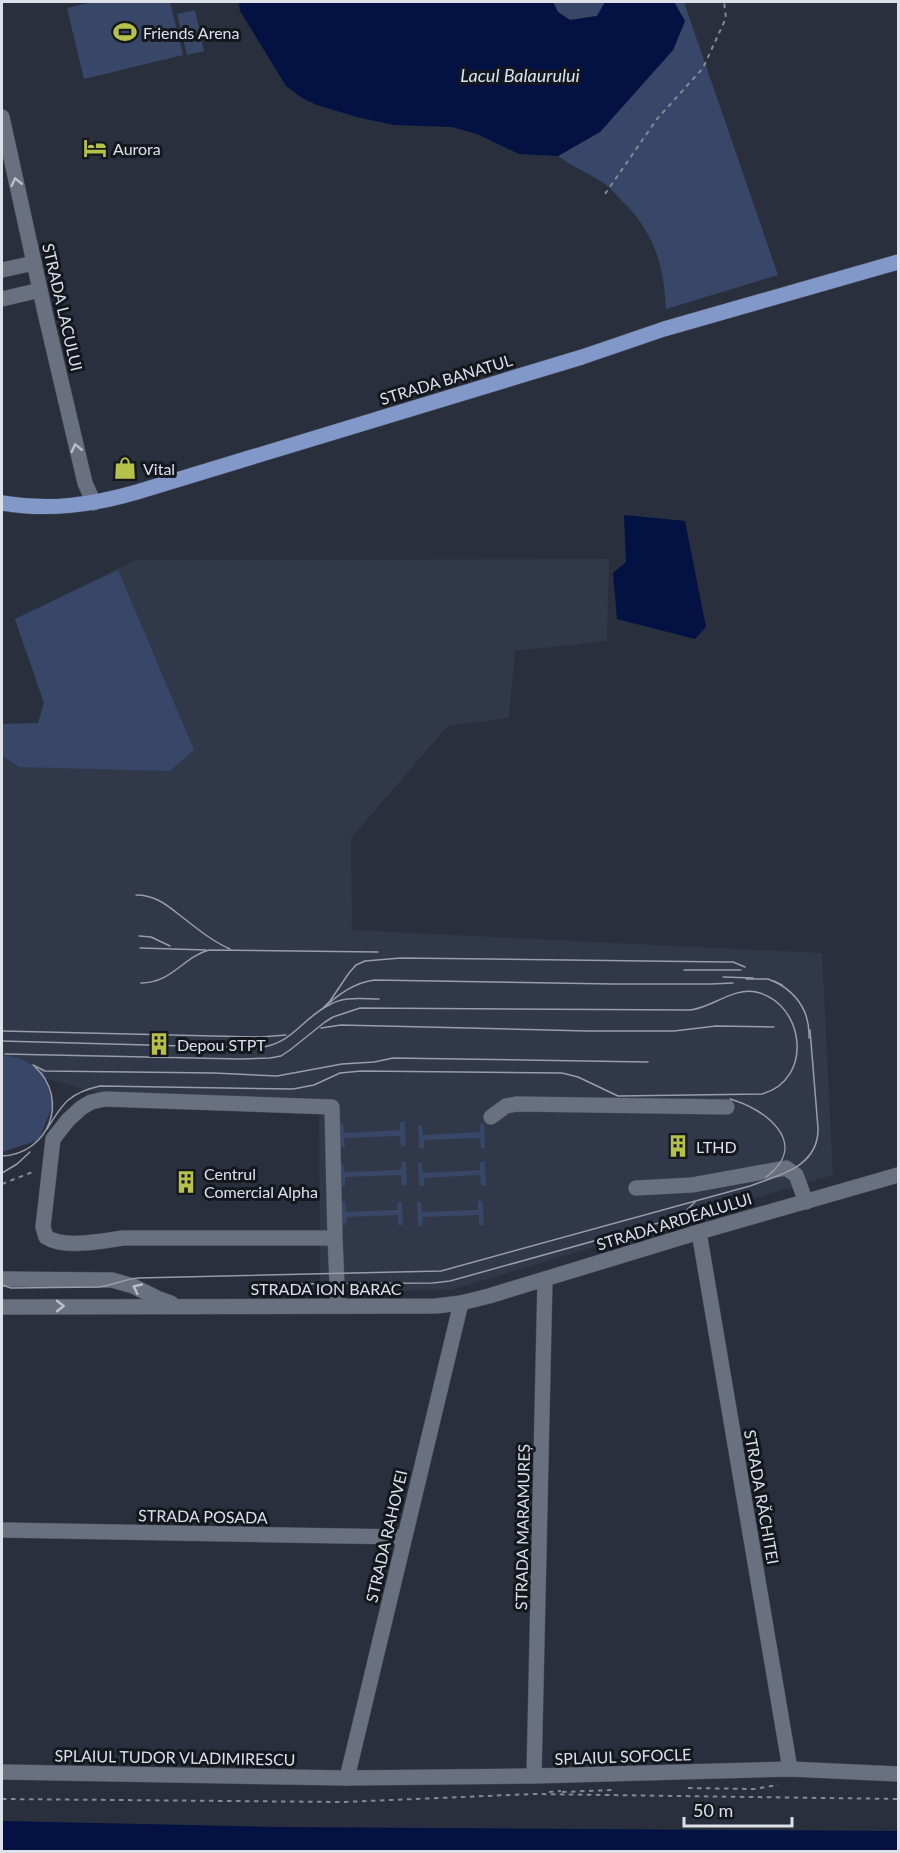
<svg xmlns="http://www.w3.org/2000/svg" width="900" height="1853" viewBox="0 0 900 1853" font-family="Lato,sans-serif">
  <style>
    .built { fill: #30384a }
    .green { fill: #384767 }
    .water { fill: #031242 }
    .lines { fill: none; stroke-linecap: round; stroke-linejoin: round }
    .minor-casing { stroke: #474b56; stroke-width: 16 }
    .major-casing { stroke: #474b56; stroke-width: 16 }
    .path { stroke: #848994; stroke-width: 2; stroke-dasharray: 4.5 4.5; stroke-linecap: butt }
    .minor { stroke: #69707f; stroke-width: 15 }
    .major { stroke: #8198c8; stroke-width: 15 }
    .tram { stroke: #999da8; stroke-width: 1.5 }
    .oneway { stroke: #babec9 }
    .labels { text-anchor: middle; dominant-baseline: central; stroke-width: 6; stroke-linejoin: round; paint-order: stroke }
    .poi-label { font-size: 16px; fill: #dce0e9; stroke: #14171d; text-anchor: start }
    .street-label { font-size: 16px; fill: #dce0e9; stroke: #14171d }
    .water-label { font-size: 18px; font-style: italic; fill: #d9e2f2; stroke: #14171d }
  </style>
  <rect width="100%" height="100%" fill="#292f3c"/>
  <polygon class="built" points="609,559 607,641 515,651 509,718 448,726 351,838 352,930 822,953 833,1175 451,1290 320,1292 319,1098 104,1095 2,1066 2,724 38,723 44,703 15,619 135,560"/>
  <g class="green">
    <polygon points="94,2 170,2 183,55 84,79 67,8"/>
    <polygon points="553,2 605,2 597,16 570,20 558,12"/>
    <path d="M674 2H684L778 275 666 309C664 264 653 229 619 198 614 192 608 186 602 182 587 172 574 168 558 156L600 132 673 50 685 21Z"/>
    <polygon points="195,10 204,51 187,55 177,14"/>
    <polygon points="118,570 194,750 170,771 19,767 2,756 2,724 38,723 44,703 15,619"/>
    <polygon points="2,1055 19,1058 43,1070 53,1104 39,1140 2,1152"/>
    <polygon points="400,1122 405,1122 406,1146 401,1147 400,1136 344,1138 345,1147 339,1147 338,1123 343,1123 344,1133 400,1130"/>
    <polygon points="480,1124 484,1124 485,1148 481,1148 480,1138 424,1140 424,1148 419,1149 418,1125 422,1125 423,1135 480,1132"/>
    <polygon points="401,1162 406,1162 407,1185 402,1185 401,1175 345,1177 345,1186 340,1186 339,1163 343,1163 344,1172 401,1170"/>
    <polygon points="480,1162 485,1162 486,1186 481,1186 480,1175 424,1178 424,1186 419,1186 418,1163 422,1163 423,1173 480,1170"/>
    <polygon points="478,1201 483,1201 484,1225 479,1225 479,1215 423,1217 422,1226 418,1226 417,1202 421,1202 422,1212 478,1210"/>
    <polygon points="341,1202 345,1202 346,1212 397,1210 398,1202 402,1202 403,1225 398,1225 398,1215 347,1217 346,1225 342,1225"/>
  </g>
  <g class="water">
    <polygon points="239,2 553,2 558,12 570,20 597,16 605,2 674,2 685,21 673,50 600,132 558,156 519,154 477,134 452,127 394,125 357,117 317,105 302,98 286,86 240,11"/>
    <polygon points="624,515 685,521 706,627 695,639 617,619 613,573 626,562"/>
    <polygon points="2,1821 279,1827 898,1831 898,1851 2,1852"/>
  </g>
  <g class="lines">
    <g class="minor-casing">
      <g id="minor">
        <polyline points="2,117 46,317 85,483 94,503"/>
        <polyline points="2,270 34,263"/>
        <polyline points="2,299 40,290"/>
        <polyline points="491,1117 506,1106 517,1104 727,1107"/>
        <polyline points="636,1188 692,1185 786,1168 796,1175 806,1202"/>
        <polyline points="699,1232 790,1769"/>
        <path d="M335 1238H123C102 1241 64 1249 46 1237L43 1227 53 1139 68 1120 81 1108 91 1102 105 1099 332 1107 335 1238 338 1306"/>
        <polyline points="2,1279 112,1280 133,1286 157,1298 171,1303"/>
        <polyline points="2,1307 436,1306 461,1303 489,1296 699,1232 898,1175"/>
        <polyline points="2,1530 404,1537"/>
        <polyline points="2,1772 347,1778 534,1776 790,1769 898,1774"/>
        <polyline points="534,1776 545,1279"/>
        <polyline points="347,1778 461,1303"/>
      </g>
    </g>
    <g class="major-casing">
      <path id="major" d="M2 503C49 511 92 505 137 492L582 357 664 329 898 262"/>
    </g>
    <g class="path">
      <polyline points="605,194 657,119 703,68 726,18 724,2"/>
      <polyline points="2,1184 35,1171"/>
      <polyline points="688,1788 754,1789 778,1785"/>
      <polyline points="549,1792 561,1791"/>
      <polyline points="562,1792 613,1790"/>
      <polyline points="2,1799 343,1802 534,1794 898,1799"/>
    </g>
    <use href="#minor" class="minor"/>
    <use href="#major" class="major"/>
    <g class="tram">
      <path d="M136 895C158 895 170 908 186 920 200 931 214 942 230 949"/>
      <polyline points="139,936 151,937 170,946"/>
      <polyline points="140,948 206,950"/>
      <polyline points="684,970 741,970"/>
      <polyline points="723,977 753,978"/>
      <polyline points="746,979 768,979 782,985"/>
      <path d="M774 981C797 993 810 1012 809 1038"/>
      <path d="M141 983C172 983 183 957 209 950L378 952"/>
      <path d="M733 983 711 984H613L374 980C353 983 338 995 322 1009L330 1001 349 973 356 965 365 961 401 958 726 962H733L745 967"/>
      <polyline points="321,1028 341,1025 587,1031 674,1031 716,1026 774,1027"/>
      <polyline points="2,1031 261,1037 286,1035"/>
      <path d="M2 1041 258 1048C293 1044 301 1019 329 1005 344 996 362 999 379 999"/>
      <path d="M5 1054 240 1059 270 1058 281 1056 290 1050 325 1022 333 1017 360 1008 690 1010C712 1008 733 987 756 992 805 1003 814 1080 762 1094L618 1096 578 1077 562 1073 361 1071 340 1073 314 1085 293 1089 100 1086C69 1093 63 1103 47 1129"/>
      <polyline points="33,1065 45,1071 214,1073 277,1076 342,1064 374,1062 393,1058 648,1062"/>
      <path d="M730 1099C766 1109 811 1144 766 1177"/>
      <path d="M2 1156C49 1154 70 1099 35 1067"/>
      <polyline points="2,1173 17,1164 30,1152"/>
      <polyline points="270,1284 433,1283 450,1281 680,1217 695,1202"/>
      <path d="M2 1285 11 1288 98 1287C112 1286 124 1279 138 1278L441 1271 750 1186C779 1175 819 1167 818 1128L810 1030"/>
    </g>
  </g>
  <defs><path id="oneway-chevron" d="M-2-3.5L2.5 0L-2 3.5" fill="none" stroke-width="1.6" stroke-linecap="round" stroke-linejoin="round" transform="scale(1.5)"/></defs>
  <g class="oneway">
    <use href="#oneway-chevron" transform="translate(16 182) rotate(-103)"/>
    <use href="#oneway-chevron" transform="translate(76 448) rotate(-103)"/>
    <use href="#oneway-chevron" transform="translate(137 1288) rotate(-155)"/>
    <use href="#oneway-chevron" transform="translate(60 1306)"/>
  </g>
  <defs>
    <g id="stadium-bare" transform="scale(1.8)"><path d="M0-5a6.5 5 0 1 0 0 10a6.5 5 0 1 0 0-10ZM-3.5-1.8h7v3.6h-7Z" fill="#b6c149" stroke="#14171d" stroke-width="2.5" paint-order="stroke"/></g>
    <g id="hotel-bare" transform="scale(1.8)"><path d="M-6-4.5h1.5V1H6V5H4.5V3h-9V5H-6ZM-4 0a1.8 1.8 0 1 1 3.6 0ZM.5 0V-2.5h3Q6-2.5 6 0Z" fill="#b6c149" stroke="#14171d" stroke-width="2.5" paint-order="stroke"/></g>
    <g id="shop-bare" transform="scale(1.8)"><path d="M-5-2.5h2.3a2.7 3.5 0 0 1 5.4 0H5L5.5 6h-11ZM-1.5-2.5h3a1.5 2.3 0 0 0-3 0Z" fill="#b6c149" stroke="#14171d" stroke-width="2.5" paint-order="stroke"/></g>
    <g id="building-bare" transform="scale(1.8)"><path d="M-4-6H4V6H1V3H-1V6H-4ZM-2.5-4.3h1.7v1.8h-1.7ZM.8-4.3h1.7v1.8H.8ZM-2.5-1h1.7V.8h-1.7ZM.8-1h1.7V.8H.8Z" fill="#b6c149" stroke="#14171d" stroke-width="2.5" paint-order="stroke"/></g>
  </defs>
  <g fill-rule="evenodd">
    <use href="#stadium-bare" x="125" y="32"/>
    <use href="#hotel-bare" x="95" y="148"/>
    <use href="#shop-bare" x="125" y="468"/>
    <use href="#building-bare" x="159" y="1044"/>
    <use href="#building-bare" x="678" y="1146"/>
    <use href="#building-bare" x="186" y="1182"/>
  </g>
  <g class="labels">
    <g class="poi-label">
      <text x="143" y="32">Friends Arena</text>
      <text x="113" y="148">Aurora</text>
      <text x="143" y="468">Vital</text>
      <text x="177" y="1044">Depou STPT</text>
      <text x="696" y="1146">LTHD</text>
      <text x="204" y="1173">Centrul<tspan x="204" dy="18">Comercial Alpha</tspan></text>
    </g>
    <g class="street-label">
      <text transform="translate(63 307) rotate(77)">STRADA LACULUI</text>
      <text transform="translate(446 379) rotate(-17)">STRADA BANATUL</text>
      <text transform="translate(674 1221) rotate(-17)">STRADA ARDEALULUI</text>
      <text x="326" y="1288">STRADA ION BARAC</text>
      <text transform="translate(762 1497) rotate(80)">STRADA RĂCHITEI</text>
      <text transform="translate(203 1516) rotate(1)">STRADA POSADA</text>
      <text transform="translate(522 1527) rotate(-89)">STRADA MARAMUREȘ</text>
      <text transform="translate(386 1536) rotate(-77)">STRADA RAHOVEI</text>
      <text transform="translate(623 1756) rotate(-2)">SPLAIUL SOFOCLE</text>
      <text transform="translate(175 1757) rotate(1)">SPLAIUL TUDOR VLADIMIRESCU</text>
    </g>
    <g class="water-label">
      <text x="520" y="75">Lacul Balaurului</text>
    </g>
  </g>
  <rect width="900" height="1853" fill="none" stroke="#dce0e9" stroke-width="6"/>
  <path d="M684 1817v9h108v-9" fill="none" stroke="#dce0e9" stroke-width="3"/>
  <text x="693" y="1817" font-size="18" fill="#dce0e9" stroke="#14171d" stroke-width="4.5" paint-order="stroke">50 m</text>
</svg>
